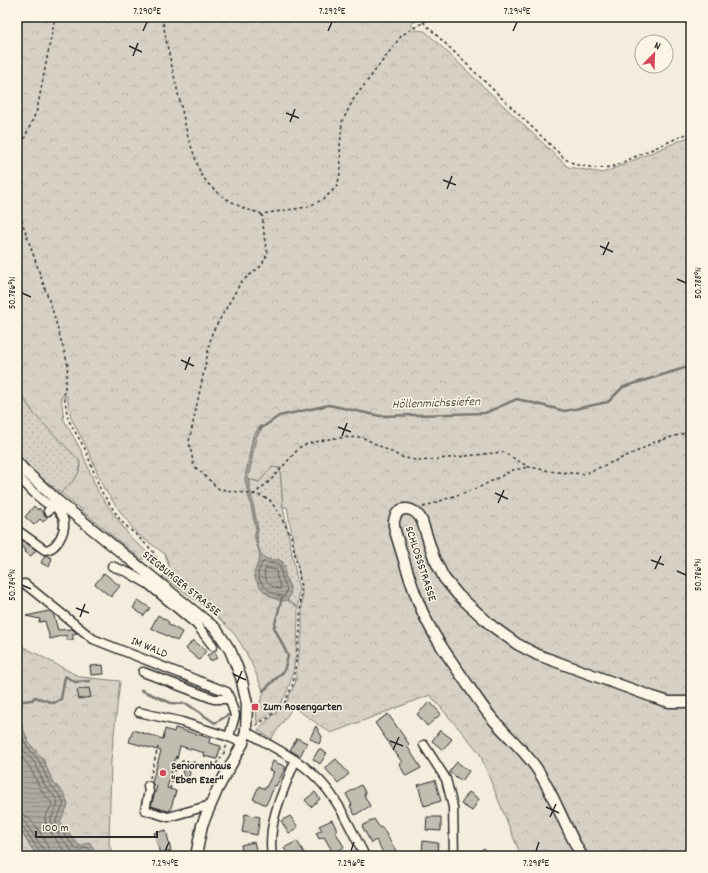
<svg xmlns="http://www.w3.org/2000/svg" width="708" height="873" viewBox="0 0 708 873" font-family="Dekko,sans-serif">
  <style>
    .grass { fill: url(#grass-dots); stroke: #807e78 }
    .forest { fill: url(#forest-crowns); stroke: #807e78 }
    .water { fill: url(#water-rules); stroke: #7a7771 }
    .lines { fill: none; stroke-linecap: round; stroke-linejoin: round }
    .shore { stroke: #605e5a; stroke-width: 1 }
    .stream { stroke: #7a7771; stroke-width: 2.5 }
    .building { fill: #c2bdb1; stroke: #2b2b2b }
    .minor-casing { stroke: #2b2b2b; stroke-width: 11 }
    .major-casing { stroke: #2b2b2b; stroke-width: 13 }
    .path { stroke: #2b2b2b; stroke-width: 1.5; stroke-dasharray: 3 3; stroke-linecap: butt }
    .minor { stroke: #fcf5e5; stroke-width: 8 }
    .major { stroke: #fcf5e5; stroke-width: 10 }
    .ticks { fill: none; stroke: #2b2b2b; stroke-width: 1.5 }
    .poi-dot { fill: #d1495b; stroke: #fcf5e5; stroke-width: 1.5 }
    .labels { text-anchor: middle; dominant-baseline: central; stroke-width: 3; stroke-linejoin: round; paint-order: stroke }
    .street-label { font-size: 12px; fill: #2b2b2b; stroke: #fcf5e5 }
    .poi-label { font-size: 12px; font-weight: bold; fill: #2b2b2b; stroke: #fcf5e5; text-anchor: start }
    .water-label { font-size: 13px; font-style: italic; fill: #595754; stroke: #fcf5e5 }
    .neatline { fill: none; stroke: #2b2b2b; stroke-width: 1.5 }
    .ticks-label { font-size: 10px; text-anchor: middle; fill: #2b2b2b }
  </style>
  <defs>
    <pattern id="grass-dots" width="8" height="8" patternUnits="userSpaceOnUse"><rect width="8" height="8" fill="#d6d1c4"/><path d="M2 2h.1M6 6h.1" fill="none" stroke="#b8b4a9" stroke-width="1.8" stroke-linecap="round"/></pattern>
    <pattern id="forest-crowns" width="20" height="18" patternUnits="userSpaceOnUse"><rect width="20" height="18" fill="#d6d1c4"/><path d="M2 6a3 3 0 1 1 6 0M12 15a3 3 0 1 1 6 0" fill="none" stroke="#b8b4a9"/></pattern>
    <pattern id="water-rules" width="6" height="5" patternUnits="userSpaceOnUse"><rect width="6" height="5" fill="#afaaa0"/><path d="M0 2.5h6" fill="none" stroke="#8f8b83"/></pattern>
  </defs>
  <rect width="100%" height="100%" fill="#f4edde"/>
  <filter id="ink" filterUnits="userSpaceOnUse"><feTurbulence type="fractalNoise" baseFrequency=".025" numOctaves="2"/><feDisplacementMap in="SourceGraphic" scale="8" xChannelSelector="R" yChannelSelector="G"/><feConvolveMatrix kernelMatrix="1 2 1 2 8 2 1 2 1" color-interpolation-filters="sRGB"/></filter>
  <g filter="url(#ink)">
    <g class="grass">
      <path d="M17 388 34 414 79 460C84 474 70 483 61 493L17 459Z"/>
      <path d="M272 467 280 468 283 507 299 590 298 607 287 600C295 591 287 584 285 575 284 570 284 566 283 562 278 558 272 561 267 559 257 555 256 538 258 529L248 479 259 482Z"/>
    </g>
    <g class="forest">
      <path d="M17 17H423L411 24 416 30 425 31 568 167 603 173 691 136V856H521L479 752 430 695 331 733 293 707 271 739 258 730 259 728 285 705 295 684 302 631V590L287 507H283L280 468 272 467 259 482 248 479 256 437 263 427 261 425 253 436 245 479 256 529C252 542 260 547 260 557 259 562 255 567 255 572 254 586 273 604 287 600L298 607C298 634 297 678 282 701 277 710 265 717 257 723L256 712 264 693C256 674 249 655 237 638 221 615 186 594 163 577L169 566 165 554 136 533 104 489 88 450 71 418 67 396 61 397 64 420 82 452 98 492 131 538 148 553 142 560 61 493C70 483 84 474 79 460L34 414 17 388Z"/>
      <polygon points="17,639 22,646 80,677 120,681 111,760 109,845 114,856 99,856 89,842 79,846 60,821 68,805 64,794 53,782 43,759 29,743 17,715"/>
      <polygon points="17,826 37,856 17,856"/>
    </g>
    <g class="water">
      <path d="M261 425 263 427 256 437 248 479 258 529C256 538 257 555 267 559 271 560 276 560 280 560 286 564 284 569 285 575 287 584 295 591 287 600L283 601C270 598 258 589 254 575 255 569 259 563 260 557 260 547 252 542 256 529L245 479 253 436Z"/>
      <polygon points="17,715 29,743 43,759 53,782 64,794 68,805 60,822 79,846 89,842 99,856 37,856 17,826"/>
    </g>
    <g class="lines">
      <g class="shore">
        <path d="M264 562 280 565 282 577 287 589 285 596C275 597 260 586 258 575 258 571 260 567 262 563Z"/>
        <path d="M266 568 276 570 277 578 281 587 280 589C271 588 260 577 266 568Z"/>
        <polyline points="17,724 26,745 39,761 50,784 60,796 64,804 56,820 56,824 76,849 80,850 87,847 94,856"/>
        <polyline points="17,737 21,747 35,763 45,786 56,798 58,804 51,819 52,826 73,853 78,855 85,853 88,856"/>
        <polyline points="17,752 30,767 41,790 51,802 52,805 45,817 46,826 68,856"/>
        <path d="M17 814C21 814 25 815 29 818 35 823 51 849 51 856"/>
        <polyline points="17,820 22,820 26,824 44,850 45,856"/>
        <polyline points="17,825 22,826 40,852 40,856"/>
      </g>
      <g class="stream">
        <polyline points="260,429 279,416 329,405 380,416 485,413 517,399 565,411 608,402 623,387 691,366"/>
        <polyline points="141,690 171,703 187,704 215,723 228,715"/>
        <polyline points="263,691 284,671 288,656 274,627 282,598"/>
        <polyline points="17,706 23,701 32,700 35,697 54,703 61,699 65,676 75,682 90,681"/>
      </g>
    </g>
    <g class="building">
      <polygon points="34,506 38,510 39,508 44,515 48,516 43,522 40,519 34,525 25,517"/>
      <polygon points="18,537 36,550 31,556 25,552 26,550 17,543"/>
      <polygon points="45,555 52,558 49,567 41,563"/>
      <polygon points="104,573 120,586 111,597 95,584"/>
      <polygon points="138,600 150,608 144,616 133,608"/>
      <polygon points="49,611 53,613 58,630 72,629 77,633 73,634 73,640 67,640 66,635 50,639 45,621 39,622 40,619 26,616"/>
      <polygon points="158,615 169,622 168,624 182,632 177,641 151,628"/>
      <polygon points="193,640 206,651 199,660 186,649"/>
      <polygon points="215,652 218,658 210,661 207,655"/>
      <polygon points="103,665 104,674 91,675 90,666"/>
      <polygon points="89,688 91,697 79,699 77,690"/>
      <polygon points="430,702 441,714 427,726 417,714"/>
      <polygon points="388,714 409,744 407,746 421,768 406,776 399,764 402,762 375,723"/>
      <polygon points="316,726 322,737 319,744 310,738"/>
      <polygon points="175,728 210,738 209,743 221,746 217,759 204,756 205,753 180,746 177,759 176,756 167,788 176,791 170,811 168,811 151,806 157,786 153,785 152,782 161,751 129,742 133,730 163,739 165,729 174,732"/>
      <polygon points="440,730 452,739 443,750 432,741"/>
      <polygon points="297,738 307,743 300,756 290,750"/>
      <polygon points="319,749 327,753 320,764 313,759"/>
      <polygon points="336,759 349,774 338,783 325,768"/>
      <polygon points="273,761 286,767 276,786 275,785 266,805 253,799 259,786 265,789 274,772 269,770"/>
      <polygon points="457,762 469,771 462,781 449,772"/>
      <polygon points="187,770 189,771 190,773 189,776 187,777 184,776 182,771"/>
      <polygon points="435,780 441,801 424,806 418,785"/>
      <polygon points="361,785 366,794 364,795 370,806 355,815 350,806 352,805 346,794"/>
      <polygon points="315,792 320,799 311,807 305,800"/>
      <polygon points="469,792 479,799 472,811 461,804"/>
      <polygon points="245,814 260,817 257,835 242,832"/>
      <polygon points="290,816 298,827 289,833 281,821"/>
      <polygon points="427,817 441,817 441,831 426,830"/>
      <polygon points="374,819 380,828 382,827 399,856 385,856 376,840 371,843 362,826"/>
      <polygon points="332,820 337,830 335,831 344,847 334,854 324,837 319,839 316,833 322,830 319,826"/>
      <polygon points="166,830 171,851 160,854 154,833"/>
      <polygon points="297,841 306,856 289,856 284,848"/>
      <polygon points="423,841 438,843 437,855 422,853"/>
      <polygon points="254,842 258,856 243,856 241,845"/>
      <polygon points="484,848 490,856 474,856"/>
    </g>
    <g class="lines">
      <g class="minor-casing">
        <g id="minor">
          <path d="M17 475C23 482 40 500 48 504 51 505 54 505 57 503"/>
          <path d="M17 530 45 550C58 549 67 529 63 518 61 513 57 509 54 505L48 511"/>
          <polyline points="112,566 129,573 148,584 197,625 213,646"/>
          <polyline points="17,585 25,584 93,639 227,692 235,715 229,737 243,743"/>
          <polyline points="143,672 214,699 230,699"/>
          <polyline points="139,712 182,722 229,737"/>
          <path d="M246 731C269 746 298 758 317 778 339 799 351 830 365 856"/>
          <polyline points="424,745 446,779 453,807 454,856"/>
          <polyline points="148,786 149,791 145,810 168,817 211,805"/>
          <path d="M272 856C267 822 283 792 295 761"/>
        </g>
      </g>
      <g class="major-casing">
        <g id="major">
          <polyline points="17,462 25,471 59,502 216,629 230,650 241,677 247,704 246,731 243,743 218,788 202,825 196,856"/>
          <path d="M582 856C565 828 555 796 537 769 524 750 506 735 491 717 480 704 471 689 461 675 447 655 433 635 423 613 413 591 406 567 399 544 397 537 393 528 394 521 397 503 416 507 422 521L434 558 444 578 458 595 492 626 517 644 538 655 653 697 669 702H691"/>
        </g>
      </g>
      <g class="path">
        <polyline points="162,17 167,45 188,137 201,175 212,188 225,198 243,208 262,214 307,207 324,199 337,186 341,170 340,147 342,122 353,100 402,35 432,17"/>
        <polyline points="423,22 565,159 577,165 597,168 612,167 691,132"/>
        <polyline points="17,162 18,153 37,110 55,17"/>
        <polyline points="17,196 19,213 53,312 68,365 64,395 68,419 86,451 101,491 121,521 152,550 157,559 152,567"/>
        <polyline points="253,495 271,480 300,447 310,443 334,438 362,437 401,457 420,461 503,452 529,467 556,472 584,474 638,451 652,443 685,433 691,433"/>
        <polyline points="423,507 480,487 513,470 529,467"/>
        <polyline points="256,725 268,718 284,704 293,684 300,631 301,590 299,574 291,536 280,515 270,500 258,495 219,489 207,478 194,466 189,442 212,333 241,282 261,266 268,253 265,243 262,214"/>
        <polyline points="150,778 158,747"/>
        <polyline points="170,789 176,767 184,760 200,764 216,764 223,755 227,745"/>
      </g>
      <use href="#minor" class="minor"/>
      <use href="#major" class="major"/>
    </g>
  </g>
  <path class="ticks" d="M143 31 147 22M328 31 332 22M513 31 517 22M129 46 142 52M133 56 138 43M286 113 299 118M290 122 295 109M443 180 456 185M447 189 452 176M600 246 613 252M603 255 609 242M677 279 686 283M22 293 31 297M181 360 194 366M185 370 190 357M338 427 351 432M342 436 347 423M495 493 508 499M498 503 504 490M651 560 664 565M655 569 661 556M677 571 686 575M22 585 31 589M76 608 89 613M80 617 85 604M233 674 246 680M237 683 242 671M390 741 403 746M393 750 399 737M546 807 559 813M550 817 556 804M165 851 169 842M351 851 354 842M536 851 539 842"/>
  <g class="poi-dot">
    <rect x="251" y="703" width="8" height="8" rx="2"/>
    <circle cx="163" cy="773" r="4"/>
  </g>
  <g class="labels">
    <g class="street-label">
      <text transform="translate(420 564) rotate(72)">SCHLOSSSTRASSE</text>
      <text transform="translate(181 584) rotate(39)">SIEGBURGER STRASSE</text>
      <text transform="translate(149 648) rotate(22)">IM WALD</text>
    </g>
    <g class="poi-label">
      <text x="263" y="707">Zum Rosengarten</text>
      <text x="171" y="766">Seniorenhaus<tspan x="171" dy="14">"Eben Ezer"</tspan></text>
    </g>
    <g class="water-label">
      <text transform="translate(436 404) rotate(-2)">Höllenmichssiefen</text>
    </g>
  </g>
  <rect width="708" height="873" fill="none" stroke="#fcf5e5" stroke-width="44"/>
  <g transform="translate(654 54) rotate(23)"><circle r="19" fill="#fcf5e5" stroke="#a8a49b"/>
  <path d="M0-3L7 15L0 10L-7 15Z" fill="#d1495b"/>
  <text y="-6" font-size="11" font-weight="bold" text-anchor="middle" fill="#2b2b2b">N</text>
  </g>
  <path d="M36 831v6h121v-6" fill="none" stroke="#2b2b2b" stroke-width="2"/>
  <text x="42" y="831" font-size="12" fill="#2b2b2b" stroke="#fcf5e5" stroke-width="3" paint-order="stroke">100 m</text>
  <rect x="22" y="22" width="664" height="829" class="neatline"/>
  <g class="ticks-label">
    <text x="147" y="14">7.290°E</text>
    <text x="332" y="14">7.292°E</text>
    <text x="517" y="14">7.294°E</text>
    <text transform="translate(697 283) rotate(-90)" y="4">50.788°N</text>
    <text transform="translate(11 293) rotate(-90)" y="4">50.786°N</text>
    <text transform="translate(697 575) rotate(-90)" y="4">50.786°N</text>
    <text transform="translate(11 585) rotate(-90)" y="4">50.784°N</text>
    <text x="165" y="866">7.294°E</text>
    <text x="351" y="866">7.296°E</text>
    <text x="536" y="866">7.298°E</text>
  </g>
</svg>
